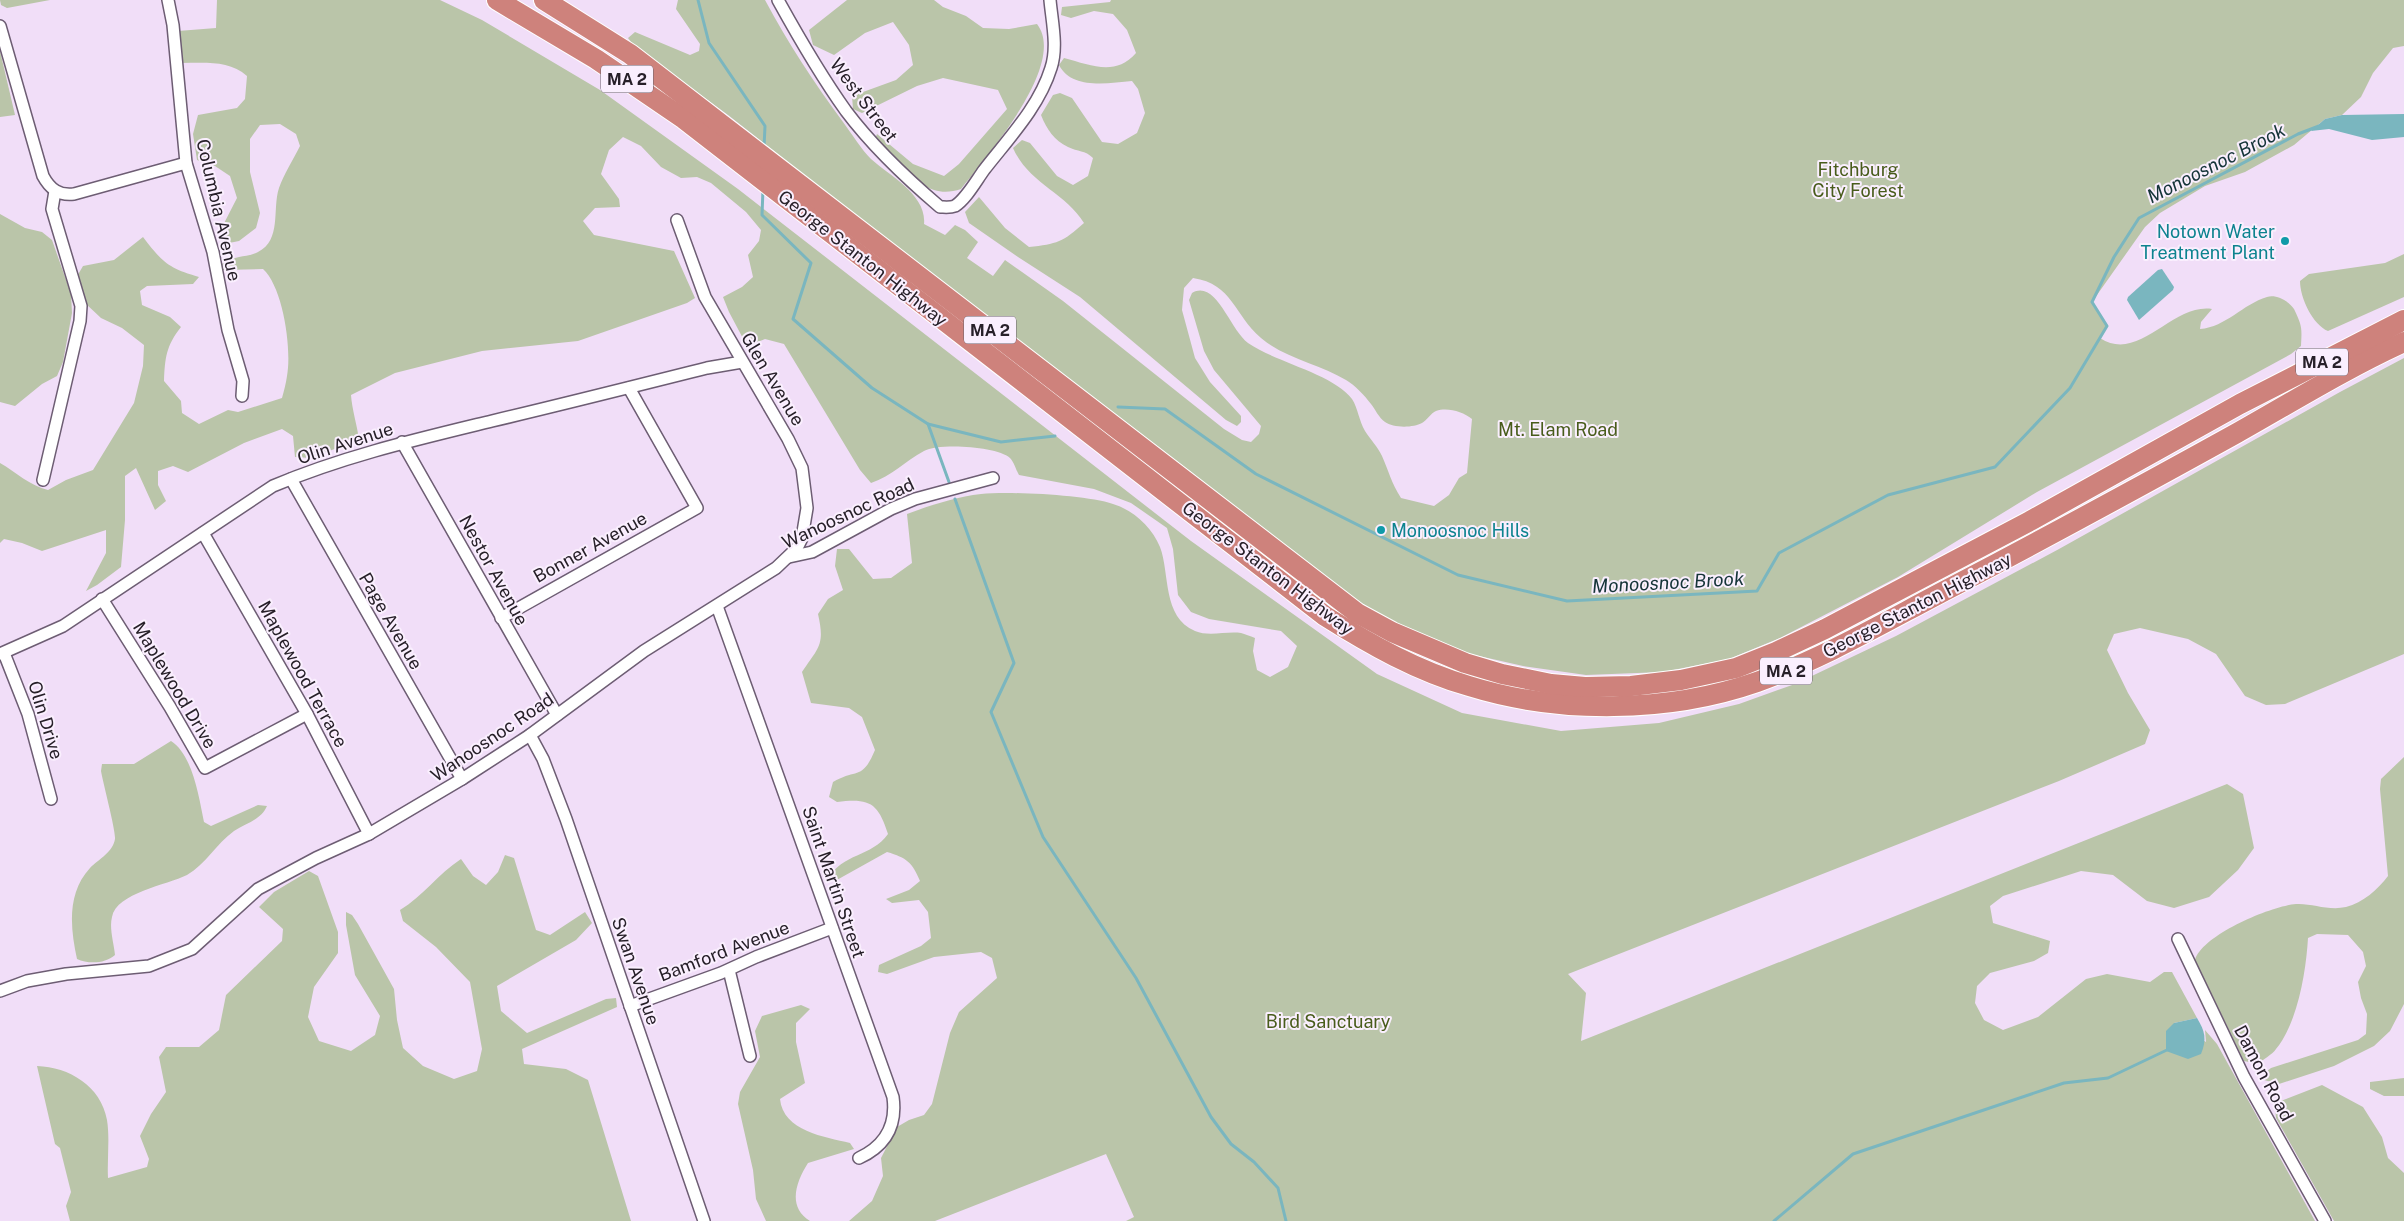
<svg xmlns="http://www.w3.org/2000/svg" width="2404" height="1221" viewBox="0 0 2404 1221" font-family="'Public Sans',sans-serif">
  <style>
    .green { fill: #bac5a9 }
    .water { fill: #7ab6bf }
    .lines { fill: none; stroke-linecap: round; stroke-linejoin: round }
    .stream { stroke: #7ab6bf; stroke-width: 3 }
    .street-casing { stroke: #6d5d73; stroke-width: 14 }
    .highway-casing { stroke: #fff; stroke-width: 22 }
    .street { stroke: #fff; stroke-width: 11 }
    .highway { stroke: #ce827c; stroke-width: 20 }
    .culture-dot { fill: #0f9aa8; stroke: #faeffe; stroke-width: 2 }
    .labels { text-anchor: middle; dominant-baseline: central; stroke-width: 4; stroke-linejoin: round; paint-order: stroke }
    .shield { fill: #faeffe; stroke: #665e69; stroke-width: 1 }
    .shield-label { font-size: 16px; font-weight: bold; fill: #272029 }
    .street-label { font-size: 18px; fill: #272029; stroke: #faeffe }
    .park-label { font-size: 18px; fill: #485c1b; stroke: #faeffe }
    .culture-label { font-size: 18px; fill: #0d838f; stroke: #faeffe; text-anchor: end }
    .water-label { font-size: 19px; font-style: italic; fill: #153438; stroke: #faeffe }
  </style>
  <rect width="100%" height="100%" fill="#f1def8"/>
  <g class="green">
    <polygon points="0,0 50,0 7,8 1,5"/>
    <path d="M217 0H440L482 20 600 90 738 189 1191 541 1377 674 1462 713 1561 731 1659 723 1739 704 1795 684 1896 636 2059 549 2340 392 2404 358V654L2285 704 2266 705 2245 696 2216 654 2188 639 2140 628 2114 634 2107 650 2128 693 2150 730 2145 744 2059 781 1568 974 1586 993 1581 1041 2227 784 2243 794 2254 848 2238 870 2209 897 2174 908 2147 901 2113 875 2081 871 2003 896 1990 906 1993 923 2050 941 2048 953 2034 961 1990 973 1977 986 1975 1003 1984 1020 2003 1030 2038 1017 2086 979 2107 974 2150 982 2164 972H2172L2197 1018 2174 1023 2206 1042 2205 1030 2217 1044 2315 1221H1126L1134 1217 1106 1154 935 1221H849L872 1201 883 1176 881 1158 897 1127 909 1120 924 1115 932 1104 950 1033 959 1012 997 978 992 958 981 952 934 957 887 974 878 972 879 965 921 946 931 938 928 912 919 900 892 903 886 899 909 890 920 881C912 862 907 858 887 852L835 881 828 879C842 853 872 857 888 834 878 803 870 798 837 802L829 797 833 782C857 768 862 781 875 750L862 717 849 708 811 703 802 672C819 647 825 645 818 614L828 599 843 590 835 566 837 549H849L873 579 891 578 912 563 907 514C931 505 956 497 981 494 1010 491 1086 495 1113 504 1133 510 1152 527 1160 547 1170 573 1162 617 1195 631 1209 637 1226 631 1241 633 1245 634 1250 636 1255 638L1253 651 1257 670 1270 677 1288 667 1297 646 1281 631 1209 619 1191 612 1178 595 1173 549 1167 528 1131 503 1094 489 1019 475C1016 470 1014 462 1010 458 997 446 938 443 924 451 905 461 892 476 871 483L860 470 784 344 765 339 747 346 729 312 723 297 742 287 753 277 748 255 759 241 761 230 746 212 711 183 697 177 681 178 661 167 641 146 623 137 609 150 601 174 619 199 620 207 595 208 583 221 594 235 674 251 695 298 687 303 578 341 482 351 395 373 351 395C352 410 357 424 359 440L310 458 295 457 293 436 282 429 244 443 188 472 173 466 158 471V485L166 501 155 510 136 468 125 476V520L121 567 97 585 86 591 106 553V530L42 551 22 543 4 539 0 543V463C16 472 30 486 48 490L66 480 93 470 134 403 143 366 144 345 122 328 101 318 85 303 76 278 83 266 114 260 143 237C162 262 168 268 199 277L193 284 147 286 140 291 142 305 170 317 181 327C166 346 165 358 164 381L181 401 182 413 199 424 228 410 238 412 282 398C284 391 286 383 287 376 292 349 283 287 263 269L223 270 222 264C237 254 247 258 258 252 282 240 272 209 279 188 284 174 293 160 300 146L296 134 280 124 260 125 250 139V172L260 213 256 228 239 241 224 244 218 235 237 198 230 176 215 166 197 160 193 134 198 115 237 108 245 99 247 76C229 60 205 63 181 63L178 31 216 28Z"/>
    <path d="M678 0H765C788 43 814 83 843 122 852 134 861 149 871 159 890 176 927 195 924 224L945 235 955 225 965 230 978 242 967 258 993 276 1005 260 1063 301 1224 429 1242 440 1251 442 1259 434 1261 426 1214 370 1204 351 1189 300 1192 293C1216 279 1230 330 1248 343 1275 362 1334 374 1352 399 1358 408 1359 421 1365 431 1370 439 1378 447 1382 456 1389 472 1391 482 1401 498L1434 506 1449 495 1459 478 1467 473 1472 419C1463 412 1448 407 1436 411 1431 413 1427 420 1422 423 1413 428 1393 428 1385 422 1379 418 1375 409 1371 404 1365 396 1355 385 1346 380 1320 364 1286 359 1261 338 1234 315 1233 284 1193 278L1184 288 1182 310 1195 358 1210 382 1241 416V422L1237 426 1226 420 1080 297 1018 257 969 223 965 212 979 197 1005 228 1029 247C1057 244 1063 242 1084 223 1065 192 1029 184 1013 148L1022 140 1030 143 1057 176 1073 185 1088 176 1093 158C1085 150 1078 152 1068 147 1054 140 1047 130 1041 115L1053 95 1060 93 1072 98 1102 142 1118 144 1137 133 1145 113 1138 89 1132 81C1108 83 1072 90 1059 65L1064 58C1091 65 1115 77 1136 53L1127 30 1113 14 1094 11 1071 18 1061 15 1062 7 1110 2 1111 0H2404V46L2393 48 2373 73 2361 97 2342 115 2325 119 2294 145 2245 172 2205 186 2160 213 2145 227 2092 302 2107 326 2100 338C2139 364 2172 303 2212 309L2201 322 2200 329C2226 327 2243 304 2267 297 2276 294 2289 301 2294 309 2302 326 2302 327 2301 346L2291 354 2037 492 1898 577 1780 638 1729 659 1663 672 1586 675 1523 666 1457 651 1402 628 1321 578 1195 475 878 233 728 115 634 46 628 38 635 32 690 55 699 51 700 44 676 9Z"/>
    <path d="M847 0H934L943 7 966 16 983 28 1009 29 1037 24C1068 64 986 157 961 189 952 192 943 193 934 190 917 185 889 153 875 139L877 134 913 164 944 176 959 164 1007 109 998 90 943 78 917 86 862 113 853 109 852 96 896 80 913 65 909 45 893 22 865 33 834 55 813 45 809 30Z"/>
    <polygon points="0,51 15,115 0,117"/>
    <polygon points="0,214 25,228 42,232 52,240 71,294 72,313 63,362 57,376 42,384 15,406 0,402"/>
    <path d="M2404 254V297L2328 331C2313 325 2300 298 2300 281L2309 274 2385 263Z"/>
    <path d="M171 741C193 755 199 798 204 822L211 826 258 805 267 806C261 820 246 823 234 831 216 844 206 864 187 875 167 885 116 893 112 917 109 928 114 944 115 955 105 964 88 964 77 959 70 927 67 893 90 868 99 859 113 852 115 839 116 831 103 783 101 771L102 764H134Z"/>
    <path d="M2404 757V1004L2390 1031 2374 1046 2334 1066 2279 1084 2264 1080 2263 1074 2271 1068 2358 1040 2366 1034 2367 1014 2361 998 2358 982 2366 966 2363 952 2348 935 2317 934 2308 938C2306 971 2298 1022 2276 1049 2272 1055 2263 1059 2258 1064L2244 1061 2195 960C2202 935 2271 906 2296 904 2312 903 2328 911 2346 907 2363 903 2378 889 2388 876L2380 789 2381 779Z"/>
    <path d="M505 855 514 858 536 930 550 935 585 912 592 923 576 940 497 986 501 1011 527 1033 606 999 616 998 617 1007 522 1049 524 1064 566 1069 588 1080 631 1221H70L66 1206 71 1192 60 1148 55 1144 37 1066C69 1067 101 1086 107 1120 110 1139 107 1159 108 1178L147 1167 149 1159 140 1136 151 1114 166 1092 159 1057 166 1047H199L219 1030 226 995 282 941 283 929 259 907 274 892 309 871 318 876 338 932V953L314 987 308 1017 319 1041 351 1051 375 1035 380 1016 355 975 346 925V912L352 915 358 924 394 989 397 1020 403 1048 423 1066 454 1079 477 1071 482 1049 470 982 436 947 403 921 400 910C423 896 438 874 461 859L473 876 486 885 498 872Z"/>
    <path d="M801 1005 810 1009 796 1023V1042L805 1083 780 1099C783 1131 825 1137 850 1143L854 1149 808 1163C796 1182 787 1207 810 1221H766L756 1199 753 1170 738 1104 740 1092 760 1057 755 1031 762 1016Z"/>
    <polygon points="2404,1078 2404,1096 2384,1096 2370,1089 2370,1082"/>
    <polygon points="2322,1085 2363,1107 2382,1137 2388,1158 2404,1173 2404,1221 2334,1221 2276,1118 2275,1107 2278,1102"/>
  </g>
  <g class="water">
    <polygon points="2404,114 2404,137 2372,140 2329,129 2311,131 2325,119 2342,115"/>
    <polygon points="2162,269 2174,287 2173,290 2139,320 2127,300 2128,297 2158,270"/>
    <path d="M2197 1018C2205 1031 2207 1039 2201 1054L2188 1059 2166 1051V1031L2174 1023Z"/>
  </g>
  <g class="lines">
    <g class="stream">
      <polyline points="698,0 709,43 765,126 764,147"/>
      <polyline points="763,189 762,215 811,263 793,319 872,388 928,424 1001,442 1055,436"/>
      <polyline points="1118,407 1165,409 1256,474 1458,575 1567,601 1757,591 1779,553 1888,495 1995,467 2070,388 2107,326 2092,302 2114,257 2139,218 2298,134 2319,126"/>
      <polyline points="928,424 949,482"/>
      <polyline points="955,499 1014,663 991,712 1043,837 1136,978 1211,1117 1231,1144 1254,1162 1278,1188 1286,1221"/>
      <polyline points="1774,1221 1853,1154 2064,1083 2108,1078 2169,1049"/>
    </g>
    <g class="street-casing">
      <g id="street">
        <polyline points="168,0 173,25 186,163 213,252 228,330 243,381 242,396"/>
        <path d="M778 0C799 38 821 76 846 111 873 147 906 178 940 207 944 207 950 208 955 206 966 199 976 181 984 170 1008 139 1039 107 1051 68 1058 47 1052 22 1050 0"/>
        <path d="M0 26 43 176C50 189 59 196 74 194L186 163"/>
        <polyline points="402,442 557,715"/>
        <polyline points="291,479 462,779"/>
        <polyline points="43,480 80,321 81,306 52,209 55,191"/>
        <polyline points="203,533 307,714 369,834"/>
        <polyline points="789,557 812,552 891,509 915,499 993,478"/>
        <polyline points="102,599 170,707 205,768 307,714"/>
        <path d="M717 606 893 1097C897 1126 885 1146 859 1158"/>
        <polyline points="501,618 697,508 629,388"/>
        <polyline points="4,653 28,714 51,799"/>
        <path d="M0 654 63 626 273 486C344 456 418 439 492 421 564 404 635 386 707 368L742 362"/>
        <polyline points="530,735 543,759 566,819 704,1221"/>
        <polyline points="2178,939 2244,1077 2325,1221"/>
        <polyline points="729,970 750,1056"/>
        <polyline points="0,991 27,981 66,974 149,966 192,949 258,889 316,858 369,834 462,779 530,735 644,651 776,568 797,548 802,538 807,508 802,468 788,439 705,297 677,220"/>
        <polyline points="630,1006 721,973 756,957 832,928"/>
      </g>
    </g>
    <g class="highway-casing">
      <g id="highway">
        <path d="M497 0 596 59 684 119 1325 616C1371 645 1417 671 1469 686 1559 714 1668 713 1757 682 1825 658 1890 619 1954 586 2049 536 2143 485 2237 433 2292 402 2347 368 2404 342"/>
        <polyline points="544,0 630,54 1357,613 1392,632 1465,663 1502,674 1551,684 1585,687 1631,686 1681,680 1736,668 1776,652 1825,629 2030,521 2240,404 2404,320"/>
      </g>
    </g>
    <use href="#street" class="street"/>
    <use href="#highway" class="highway"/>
  </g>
  <g class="culture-dot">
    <circle cx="2285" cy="241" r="5"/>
    <circle cx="1381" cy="530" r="5"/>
  </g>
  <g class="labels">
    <g class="shield">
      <rect x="601" y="65.5" width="52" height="27" rx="4"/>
      <rect x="964" y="316.5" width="52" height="27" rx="4"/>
      <rect x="2296" y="348.5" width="52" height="27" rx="4"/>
      <rect x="1760" y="657.5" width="52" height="27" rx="4"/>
    </g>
    <g class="shield-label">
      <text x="627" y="79">MA 2</text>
      <text x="990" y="330">MA 2</text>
      <text x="2322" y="362">MA 2</text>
      <text x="1786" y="671">MA 2</text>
    </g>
    <g class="street-label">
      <text transform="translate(864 100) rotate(53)">West Street</text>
      <text transform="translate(219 210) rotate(77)">Columbia Avenue</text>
      <text transform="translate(863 258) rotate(38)">George Stanton Highway</text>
      <text transform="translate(773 379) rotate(59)">Glen Avenue</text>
      <text transform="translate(345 443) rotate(-18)">Olin Avenue</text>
      <text transform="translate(848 513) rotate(-25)">Wanoosnoc Road</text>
      <text transform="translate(590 547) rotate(-29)">Bonner Avenue</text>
      <text transform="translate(1268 568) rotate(37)">George Stanton Highway</text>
      <text transform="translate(494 570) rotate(61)">Nestor Avenue</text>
      <text transform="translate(1917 605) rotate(-27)">George Stanton Highway</text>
      <text transform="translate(391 621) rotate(60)">Page Avenue</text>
      <text transform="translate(303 674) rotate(61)">Maplewood Terrace</text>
      <text transform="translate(175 685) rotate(59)">Maplewood Drive</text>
      <text transform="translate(46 720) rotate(73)">Olin Drive</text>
      <text transform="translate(492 737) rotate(-34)">Wanoosnoc Road</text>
      <text transform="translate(834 882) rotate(71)">Saint Martin Street</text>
      <text transform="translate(724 951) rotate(-21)">Bamford Avenue</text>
      <text transform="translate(636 971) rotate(71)">Swan Avenue</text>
      <text transform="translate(2264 1073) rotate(62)">Damon Road</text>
    </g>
    <g class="park-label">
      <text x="1858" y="169">Fitchburg<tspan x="1858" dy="21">City Forest</tspan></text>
      <text x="1558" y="429">Mt. Elam Road</text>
      <text x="1328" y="1021">Bird Sanctuary</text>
    </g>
    <g class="culture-label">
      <text x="2275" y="231">Notown Water<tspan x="2275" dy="21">Treatment Plant</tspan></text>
      <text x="1391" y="530" text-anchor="start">Monoosnoc Hills</text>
    </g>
    <g class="water-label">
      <text transform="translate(2216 163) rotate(-27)">Monoosnoc Brook</text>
      <text transform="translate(1668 582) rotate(-3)">Monoosnoc Brook</text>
    </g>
  </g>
</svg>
